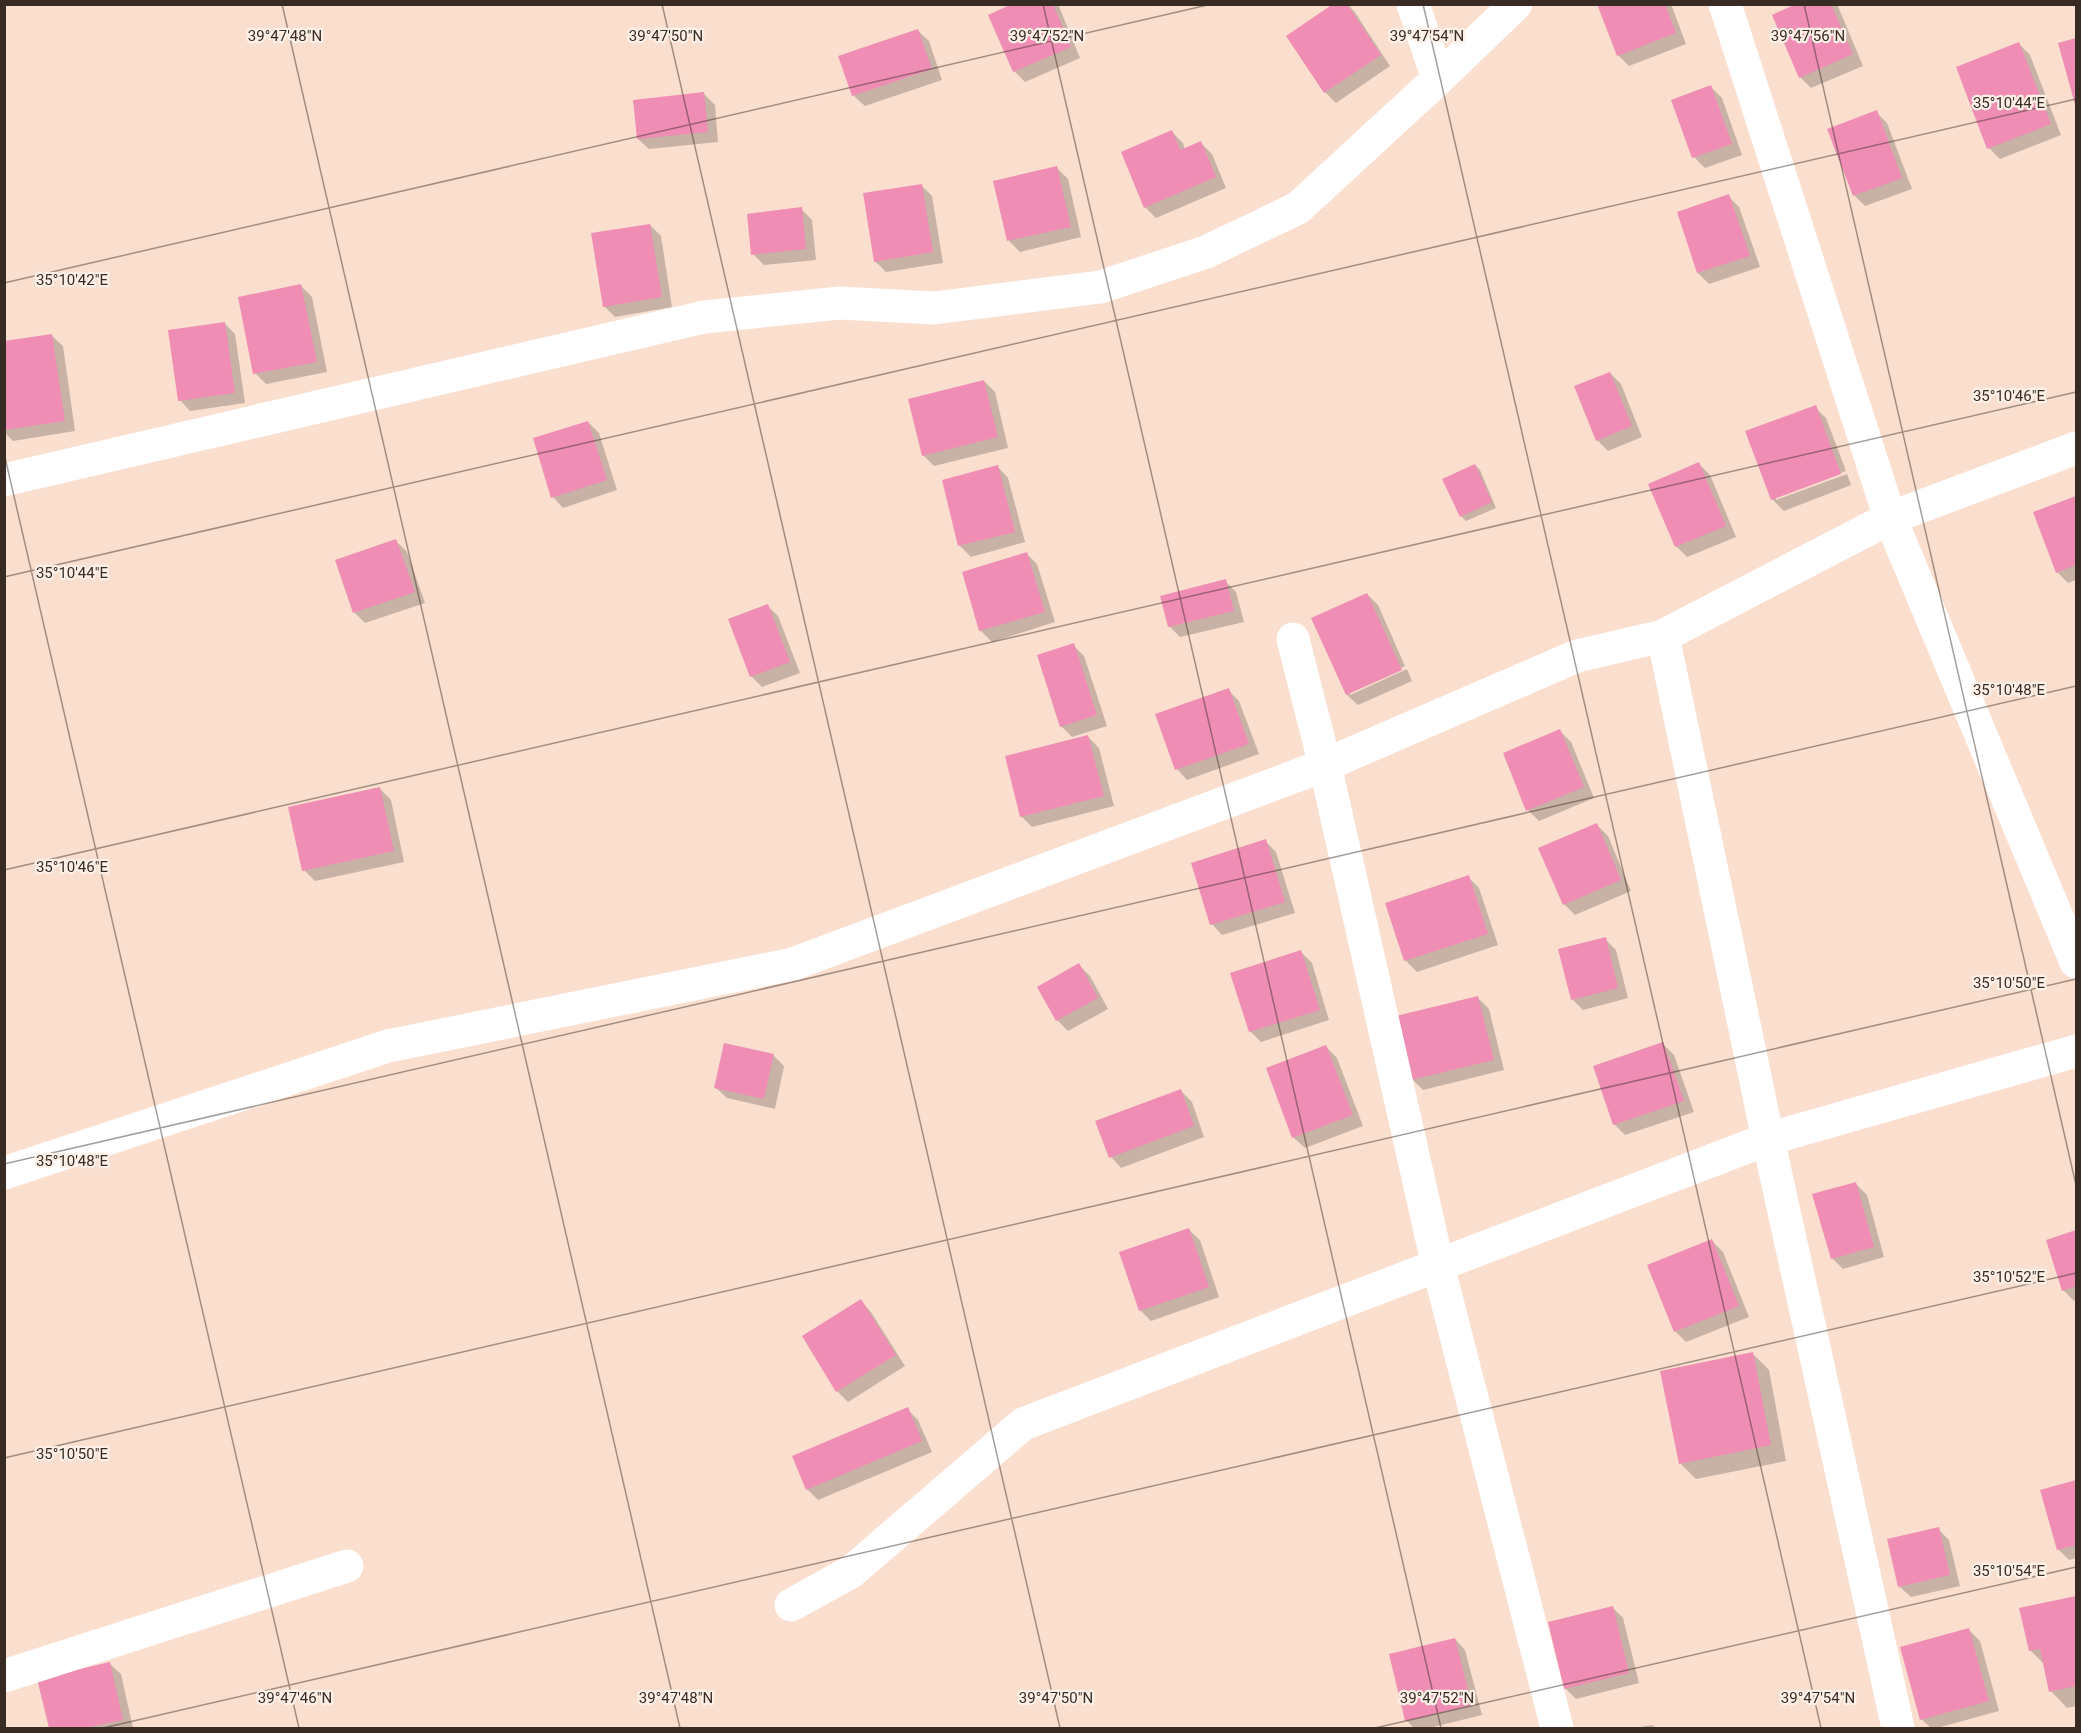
<svg xmlns="http://www.w3.org/2000/svg" width="2081" height="1733" viewBox="0 0 2081 1733" font-family="Roboto,sans-serif">
  <style>
    .shadow { fill: #0003 }
    .building { fill: #ef8db4 }
    .lines { fill: none; stroke-linecap: round; stroke-linejoin: round }
    .minor { stroke: #fff; stroke-width: 33 }
    .ticks { fill: none; stroke: #382b24; stroke-width: 1.5; stroke-opacity: 0.45 }
    .ticks-label { font-size: 15px; text-anchor: middle; fill: #382b24; stroke: #fdf0e8; stroke-width: 4.5; stroke-linejoin: round; paint-order: stroke }
  </style>
  <rect width="100%" height="100%" fill="#fadfcf"/>
  <g class="shadow">
    <polygon points="1016,4 1058,4 1080,58 1025,82 1014,71"/>
    <polygon points="1336,4 1347,4 1354,11 1390,66 1336,103 1325,92"/>
    <polygon points="1598,4 1671,4 1686,44 1629,66 1618,55"/>
    <polygon points="1799,4 1837,4 1863,66 1811,88 1800,77"/>
    <polygon points="918,31 929,41 942,80 865,106 854,96 840,57"/>
    <polygon points="2076,40 2076,105 2060,44"/>
    <polygon points="2019,44 2030,55 2061,135 2000,159 1989,148"/>
    <polygon points="1711,87 1722,98 1742,155 1705,168 1694,157"/>
    <polygon points="704,94 715,105 718,142 649,149 638,139"/>
    <polygon points="1876,112 1887,123 1912,189 1865,206 1854,195"/>
    <polygon points="1172,132 1183,143 1185,150 1201,143 1212,154 1226,188 1156,218 1145,207"/>
    <polygon points="1057,168 1068,179 1081,237 1020,252 1009,241"/>
    <polygon points="921,185 932,196 943,263 886,272 875,261"/>
    <polygon points="1728,196 1739,207 1760,267 1709,284 1698,273 1678,212"/>
    <polygon points="801,209 812,220 816,260 764,265 753,254"/>
    <polygon points="650,225 661,236 672,307 615,317 604,306"/>
    <polygon points="301,286 312,297 327,372 266,384 255,373"/>
    <polygon points="224,323 235,334 245,403 190,411 180,400"/>
    <polygon points="52,336 63,346 75,431 13,441 4,432 4,343"/>
    <polygon points="1610,373 1621,384 1642,437 1608,451 1597,440"/>
    <polygon points="984,381 995,392 1008,448 934,466 923,455"/>
    <polygon points="1815,407 1826,418 1846,471 1776,497 1776,500 1847,474 1851,485 1784,511 1773,500 1747,432"/>
    <polygon points="588,422 599,433 617,490 563,508 553,497"/>
    <polygon points="1699,464 1710,475 1736,537 1687,557 1676,546"/>
    <polygon points="1475,465 1480,470 1496,508 1466,521 1461,516 1444,479"/>
    <polygon points="998,467 1008,478 1025,542 971,557 960,546 944,481"/>
    <polygon points="2076,497 2076,580 2068,583 2057,572 2035,513"/>
    <polygon points="396,541 407,552 425,603 365,623 354,612"/>
    <polygon points="1026,553 1037,564 1055,622 992,642 981,631 963,573"/>
    <polygon points="1225,581 1236,592 1244,622 1180,637 1169,626"/>
    <polygon points="1367,594 1378,605 1405,666 1350,692 1350,695 1407,669 1412,681 1358,705 1347,695"/>
    <polygon points="767,605 778,616 800,673 762,687 751,676"/>
    <polygon points="1073,645 1084,656 1107,726 1072,737 1061,726"/>
    <polygon points="1228,690 1239,701 1259,754 1187,780 1177,769"/>
    <polygon points="1560,731 1571,742 1594,798 1539,821 1528,810"/>
    <polygon points="1088,737 1099,748 1114,806 1032,827 1021,816"/>
    <polygon points="380,789 391,800 404,862 315,881 304,870"/>
    <polygon points="1597,825 1608,836 1631,891 1575,915 1564,904"/>
    <polygon points="1265,841 1276,852 1295,913 1222,935 1212,924"/>
    <polygon points="1468,877 1479,888 1498,945 1417,972 1406,961 1386,904"/>
    <polygon points="1605,939 1616,950 1628,998 1583,1010 1572,999"/>
    <polygon points="1301,952 1312,963 1329,1020 1261,1042 1250,1031"/>
    <polygon points="1079,965 1090,976 1108,1009 1068,1031 1057,1020"/>
    <polygon points="1478,998 1489,1009 1504,1070 1423,1090 1412,1079"/>
    <polygon points="1663,1044 1674,1055 1694,1112 1625,1135 1614,1124"/>
    <polygon points="1326,1047 1337,1058 1363,1126 1305,1148 1294,1138 1268,1069"/>
    <polygon points="773,1055 784,1066 775,1109 727,1098 716,1088"/>
    <polygon points="1181,1091 1192,1102 1204,1137 1121,1168 1111,1157"/>
    <polygon points="1856,1184 1867,1195 1884,1257 1843,1269 1832,1258"/>
    <polygon points="1189,1230 1200,1240 1219,1297 1151,1321 1140,1310"/>
    <polygon points="2076,1232 2076,1300 2074,1301 2063,1290 2048,1241"/>
    <polygon points="1712,1241 1723,1252 1749,1317 1686,1342 1675,1331"/>
    <polygon points="861,1301 871,1312 905,1366 848,1402 837,1391"/>
    <polygon points="1752,1353 1769,1370 1786,1461 1696,1479 1680,1463"/>
    <polygon points="907,1409 918,1420 932,1452 818,1500 807,1489"/>
    <polygon points="2076,1482 2076,1558 2069,1560 2058,1549 2042,1491"/>
    <polygon points="1938,1529 1949,1540 1960,1586 1911,1597 1900,1587"/>
    <polygon points="2076,1597 2076,1706 2067,1708 2051,1691 2045,1665 2030,1650 2021,1609"/>
    <polygon points="1612,1607 1623,1618 1639,1683 1576,1699 1565,1688"/>
    <polygon points="1969,1630 1980,1641 1999,1711 1937,1728 1931,1728 1921,1719"/>
    <polygon points="1455,1639 1465,1650 1482,1715 1429,1728 1414,1728 1406,1720"/>
    <polygon points="110,1664 121,1674 133,1728 50,1728 39,1680"/>
    <polygon points="1652,1725 1656,1728 1636,1728"/>
  </g>
  <g class="building">
    <polygon points="1012,4 1053,4 1071,47 1013,72 988,15"/>
    <polygon points="1333,4 1347,4 1381,55 1324,93 1286,36"/>
    <polygon points="1597,4 1665,4 1676,33 1617,56"/>
    <polygon points="1796,4 1831,4 1853,54 1799,78 1772,15"/>
    <polygon points="918,29 932,69 852,96 838,56"/>
    <polygon points="2076,38 2076,108 2058,43"/>
    <polygon points="2019,42 2051,124 1987,149 1956,67"/>
    <polygon points="1711,85 1732,144 1692,158 1671,100"/>
    <polygon points="704,92 708,132 637,139 633,100"/>
    <polygon points="1877,110 1902,178 1853,196 1827,129"/>
    <polygon points="1172,130 1180,150 1201,141 1216,177 1144,208 1121,152"/>
    <polygon points="1057,166 1071,227 1007,241 993,181"/>
    <polygon points="922,184 933,252 874,262 863,193"/>
    <polygon points="1729,194 1750,256 1697,273 1677,212"/>
    <polygon points="802,207 806,249 751,255 747,214"/>
    <polygon points="650,224 662,297 603,307 591,233"/>
    <polygon points="301,284 317,362 253,374 238,297"/>
    <polygon points="225,322 235,393 178,401 168,330"/>
    <polygon points="52,334 65,421 4,430 4,341"/>
    <polygon points="1610,372 1632,426 1596,441 1574,386"/>
    <polygon points="984,380 998,437 922,456 908,399"/>
    <polygon points="1816,405 1841,474 1771,500 1745,431"/>
    <polygon points="588,421 607,480 551,498 533,438"/>
    <polygon points="1699,462 1726,526 1675,547 1648,484"/>
    <polygon points="1475,464 1492,502 1460,517 1442,479"/>
    <polygon points="998,465 1015,532 958,546 942,480"/>
    <polygon points="2076,496 2076,565 2056,573 2033,512"/>
    <polygon points="396,539 415,592 353,613 335,560"/>
    <polygon points="1027,552 1045,612 979,631 962,572"/>
    <polygon points="1226,579 1234,611 1168,627 1160,596"/>
    <polygon points="1367,593 1402,670 1346,695 1311,618"/>
    <polygon points="768,604 790,662 750,677 728,619"/>
    <polygon points="1074,643 1097,715 1060,727 1037,655"/>
    <polygon points="1229,688 1249,744 1175,770 1155,714"/>
    <polygon points="1560,729 1584,787 1526,811 1503,753"/>
    <polygon points="1088,735 1104,796 1020,817 1005,756"/>
    <polygon points="380,787 394,851 302,871 288,807"/>
    <polygon points="1597,823 1621,880 1563,905 1538,848"/>
    <polygon points="1266,839 1285,902 1210,925 1191,863"/>
    <polygon points="1469,875 1488,934 1404,961 1385,903"/>
    <polygon points="1606,937 1618,988 1571,1000 1558,949"/>
    <polygon points="1301,950 1320,1010 1249,1032 1230,973"/>
    <polygon points="1079,963 1098,998 1056,1021 1037,987"/>
    <polygon points="1478,996 1494,1060 1411,1080 1396,1016"/>
    <polygon points="1663,1042 1684,1101 1613,1125 1593,1066"/>
    <polygon points="724,1043 774,1054 764,1099 714,1088"/>
    <polygon points="1326,1045 1353,1115 1292,1138 1266,1068"/>
    <polygon points="1181,1089 1194,1126 1109,1158 1095,1121"/>
    <polygon points="1856,1182 1874,1247 1831,1259 1812,1194"/>
    <polygon points="1189,1228 1209,1287 1139,1311 1119,1252"/>
    <polygon points="2076,1230 2076,1286 2062,1291 2046,1240"/>
    <polygon points="1712,1239 1739,1306 1674,1332 1647,1265"/>
    <polygon points="861,1299 896,1355 836,1392 802,1336"/>
    <polygon points="1753,1352 1771,1445 1679,1464 1660,1371"/>
    <polygon points="908,1407 922,1441 806,1490 792,1456"/>
    <polygon points="2076,1480 2076,1545 2057,1550 2040,1490"/>
    <polygon points="1939,1527 1950,1575 1898,1587 1887,1539"/>
    <polygon points="2076,1596 2076,1686 2049,1692 2040,1649 2029,1651 2019,1608"/>
    <polygon points="1613,1606 1629,1673 1564,1689 1548,1622"/>
    <polygon points="1969,1628 1989,1701 1920,1720 1900,1647"/>
    <polygon points="1455,1638 1472,1705 1405,1721 1389,1654"/>
    <polygon points="110,1662 123,1720 85,1728 49,1728 37,1679"/>
  </g>
  <g class="lines">
    <g class="minor">
      <polyline points="1413,4 1438,79"/>
      <polyline points="1725,4 1890,518 2076,962"/>
      <polyline points="4,480 704,317 840,303 934,308 1100,287 1206,252 1298,208 1438,79 1516,4"/>
      <polyline points="1663,636 1768,1139 1898,1728"/>
      <polyline points="1293,639 1325,765 1438,1266 1557,1728"/>
      <polyline points="4,1173 388,1046 793,964 1325,765 1577,656 1663,636 1890,518 2076,448"/>
      <polyline points="791,1605 851,1572 1023,1424 1768,1139 2076,1051"/>
      <polyline points="4,1676 347,1566"/>
    </g>
  </g>
  <path class="ticks" d="M282 4 680 1728M662 4 1060 1728M1043 4 1441 1728M1423 4 1821 1728M1804 4 2076 1185M4 283 1212 4M4 453 299 1728M4 577 2076 99M4 870 2076 392M4 1164 2076 686M4 1458 2076 979M103 1728 2076 1273M1375 1728 2076 1567"/>
  <g class="ticks-label">
    <text x="1808" y="41">39°47'56"N</text>
    <text x="285" y="41">39°47'48"N</text>
    <text x="666" y="41">39°47'50"N</text>
    <text x="1047" y="41">39°47'52"N</text>
    <text x="1427" y="41">39°47'54"N</text>
    <text x="2009" y="108">35°10'44"E</text>
    <text x="72" y="285">35°10'42"E</text>
    <text x="2009" y="401">35°10'46"E</text>
    <text x="72" y="578">35°10'44"E</text>
    <text x="2009" y="695">35°10'48"E</text>
    <text x="72" y="872">35°10'46"E</text>
    <text x="2009" y="988">35°10'50"E</text>
    <text x="72" y="1166">35°10'48"E</text>
    <text x="2009" y="1282">35°10'52"E</text>
    <text x="72" y="1459">35°10'50"E</text>
    <text x="2009" y="1576">35°10'54"E</text>
    <text x="295" y="1703">39°47'46"N</text>
    <text x="676" y="1703">39°47'48"N</text>
    <text x="1056" y="1703">39°47'50"N</text>
    <text x="1437" y="1703">39°47'52"N</text>
    <text x="1818" y="1703">39°47'54"N</text>
  </g>
  <rect width="2081" height="1733" fill="none" stroke="#382b24" stroke-width="12"/>
</svg>
